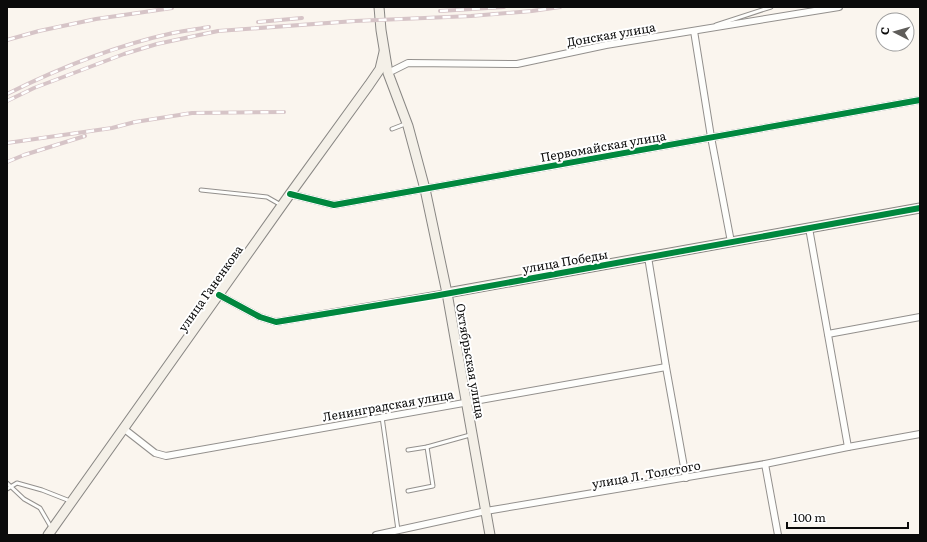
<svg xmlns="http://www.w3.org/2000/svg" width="927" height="542" viewBox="0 0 927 542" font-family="Literata,serif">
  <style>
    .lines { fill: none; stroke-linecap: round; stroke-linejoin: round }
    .lane-casing { stroke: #93908d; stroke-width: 5 }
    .street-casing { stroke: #93908d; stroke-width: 8 }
    .secondary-casing { stroke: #898784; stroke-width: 11 }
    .lane { stroke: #fefefc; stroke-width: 3 }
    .street { stroke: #fefefc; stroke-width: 6 }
    .secondary { stroke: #f4f0e8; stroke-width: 9 }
    .rail-casing { stroke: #d6c4c7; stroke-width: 4 }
    .rail { stroke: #fff; stroke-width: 2.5; stroke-dasharray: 8; stroke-linecap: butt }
    .cycleway-casing { stroke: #fff; stroke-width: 8 }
    .cycleway { stroke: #00873e; stroke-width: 6 }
    .labels { text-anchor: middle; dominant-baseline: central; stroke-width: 4; stroke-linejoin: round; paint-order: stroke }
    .street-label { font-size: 12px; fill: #0b0b0b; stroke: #fff }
  </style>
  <rect width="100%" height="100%" fill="#faf5ee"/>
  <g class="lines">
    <g class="lane-casing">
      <g id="lane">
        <polyline points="716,25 771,7"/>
        <polyline points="392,129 405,124"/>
        <polyline points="201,190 267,197 281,205"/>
        <polyline points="382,417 398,530"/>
        <polyline points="408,450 427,447 470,435"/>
        <polyline points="7,483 24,499 40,508 51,527"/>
        <polyline points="7,489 17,483 42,490 70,501"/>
        <polyline points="408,491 433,486 427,447"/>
      </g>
    </g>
    <g class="street-casing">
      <g id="street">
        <polyline points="694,31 711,137 731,242"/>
        <polyline points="388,73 408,63 517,64 606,45 839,7"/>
        <polyline points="290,194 334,205 920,100"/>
        <polyline points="809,228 848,447"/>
        <polyline points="648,257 666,367 686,478"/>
        <polyline points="219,295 260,317 276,322 447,293"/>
        <polyline points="828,334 920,317"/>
        <polyline points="123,428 155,453 166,456 666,367"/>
        <polyline points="765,464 778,535"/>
        <polyline points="376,535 486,511 765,464 848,447 920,434"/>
      </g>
    </g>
    <g class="secondary-casing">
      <g id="secondary">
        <polyline points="379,7 381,30 388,73 408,126 425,189 447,293 490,535"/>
        <polyline points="447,293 920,208"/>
        <polyline points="48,535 290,194 369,85 380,69 384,52"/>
      </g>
    </g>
    <use href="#lane" class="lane"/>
    <use href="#street" class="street"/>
    <use href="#secondary" class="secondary"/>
    <g class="rail-casing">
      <g id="rail">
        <polyline points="440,11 504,7"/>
        <polyline points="258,22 302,18"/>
        <polyline points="7,40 39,31 96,19 172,8"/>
        <path d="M7 94C57 69 118 45 173 33 184 31 197 29 209 27"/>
        <polyline points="7,101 34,88 124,54 157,44 218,31 355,21 471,16 532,11 560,7"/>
        <polyline points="7,143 112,128 135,122 192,113 284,112"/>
        <polyline points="7,162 24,155 85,136"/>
      </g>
    </g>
    <use href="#rail" class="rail"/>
    <g class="cycleway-casing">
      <g id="cycleway">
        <polyline points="290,194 334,205 920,100"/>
        <polyline points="219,295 260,317 276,322 434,296 920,208"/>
      </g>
    </g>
    <use href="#cycleway" class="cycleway"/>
  </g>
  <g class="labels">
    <g class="street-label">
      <text transform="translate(611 34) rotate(-10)">Донская улица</text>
      <text transform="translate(603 146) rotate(-10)">Первомайская улица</text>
      <text transform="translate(565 261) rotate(-10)">улица Победы</text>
      <text transform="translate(210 288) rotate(-55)">улица Ганенкова</text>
      <text transform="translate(471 361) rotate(80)">Октябрьская улица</text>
      <text transform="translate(388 405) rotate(-10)">Ленинградская улица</text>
      <text transform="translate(646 474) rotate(-10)">улица Л. Толстого</text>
    </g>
  </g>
  <rect width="927" height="542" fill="none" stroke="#0b0b0b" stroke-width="16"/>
  <g transform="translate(895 32) rotate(276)"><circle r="19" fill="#ffffff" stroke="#9d9d9d"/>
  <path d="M0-3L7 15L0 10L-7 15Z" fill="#5f5d5a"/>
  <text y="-6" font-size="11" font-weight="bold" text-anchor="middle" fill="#0b0b0b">С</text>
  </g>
  <path d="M787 522v6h121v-6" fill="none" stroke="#0b0b0b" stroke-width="2"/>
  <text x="793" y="522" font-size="12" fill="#0b0b0b" stroke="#ffffff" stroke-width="3" paint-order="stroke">100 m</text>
</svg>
